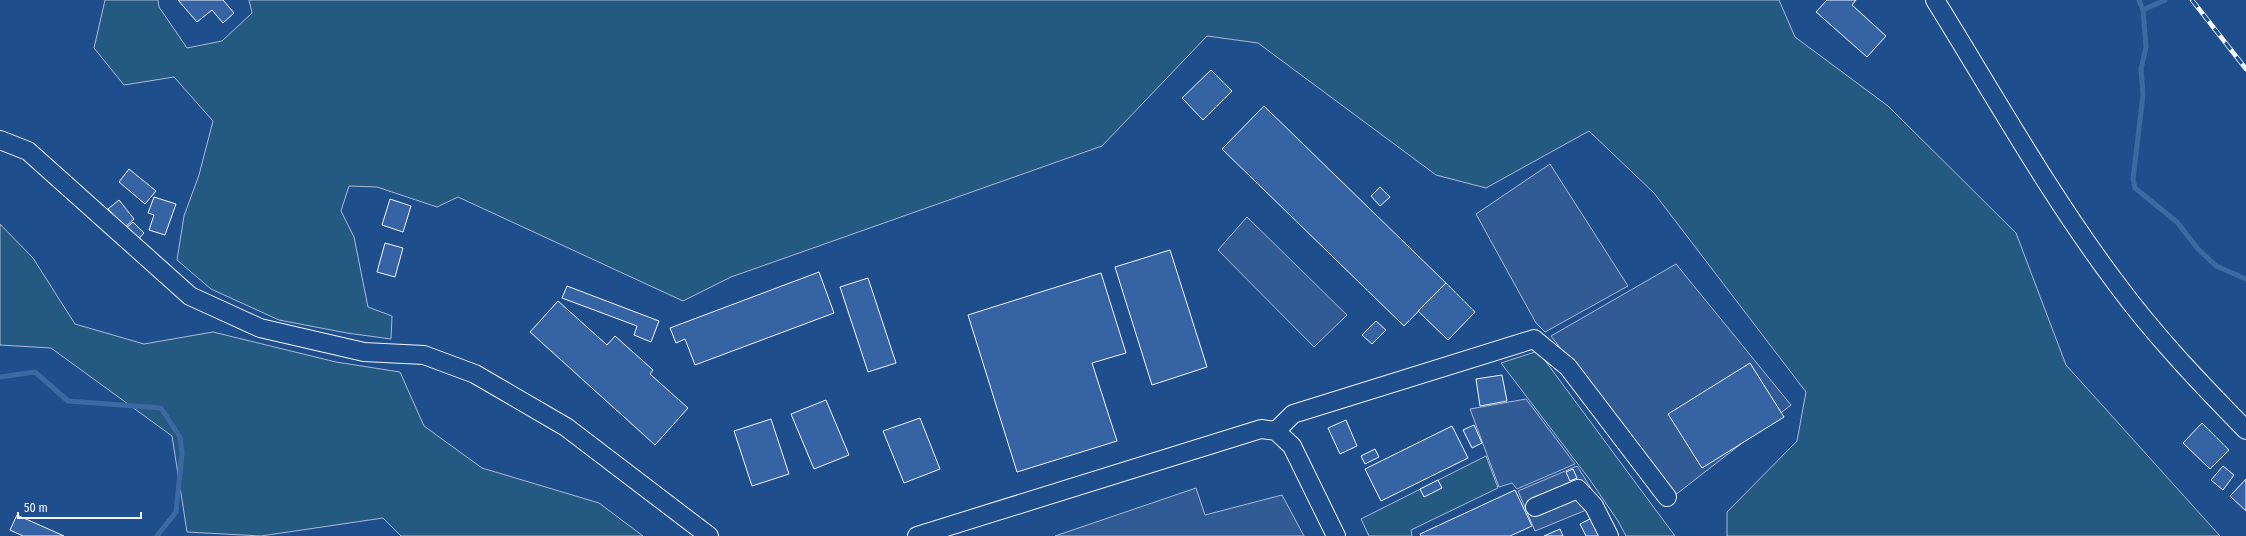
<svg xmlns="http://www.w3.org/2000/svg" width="2246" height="536" viewBox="0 0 2246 536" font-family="'Fira Sans Condensed',sans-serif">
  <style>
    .green { fill: #245a82; stroke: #a8bbd7 }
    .parking { fill: #305b95; stroke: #a8bbd7 }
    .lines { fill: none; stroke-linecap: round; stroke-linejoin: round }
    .stream { stroke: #3b69a3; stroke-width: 5 }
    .building { fill: #3563a3; stroke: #f2f6ff }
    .minor-casing { stroke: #f2f6ff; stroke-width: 20 }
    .minor { stroke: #1f4e8c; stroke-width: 18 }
    .rail-casing { stroke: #f2f6ff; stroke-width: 4.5 }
    .rail { stroke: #1f4e8c; stroke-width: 3; stroke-dasharray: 9; stroke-linecap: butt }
  </style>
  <rect width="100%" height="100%" fill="#1f4e8c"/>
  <g class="green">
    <polygon points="105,0 158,0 159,7 187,48 222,41 252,13 249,0 1779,0 1795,37 1888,106 2016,233 2066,365 2220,536 1727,536 1727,512 1797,441 1806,392 1654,193 1589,131 1486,188 1436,175 1258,43 1207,36 1102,146 731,277 683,301 458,197 437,207 377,187 349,186 341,211 354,237 368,307 392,316 391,339 347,333 279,320 211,289 177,260 184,216 199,175 213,121 174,77 124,85 94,48"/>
    <polygon points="0,224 33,258 75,324 144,344 213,332 336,362 400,372 424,426 482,468 599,503 643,536 401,536 383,518 261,536 187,532 172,436 51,348 0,345"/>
    <polygon points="1538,351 1675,536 1626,536 1618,521 1590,480 1501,363"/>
    <polygon points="1486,456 1498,488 1411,530 1412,536 1369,536 1361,519"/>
  </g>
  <g class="parking">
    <polygon points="1550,164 1628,286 1545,332 1536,323 1476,214"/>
    <polygon points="1247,217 1347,315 1314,347 1218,250"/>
    <polygon points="1676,264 1791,405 1674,496 1551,336"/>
    <polygon points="1526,399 1575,464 1517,489 1512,483 1499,487 1470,409"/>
    <polygon points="1577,466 1601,504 1535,531 1518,491"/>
    <polygon points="1196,488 1205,515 1282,495 1304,536 1055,536"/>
  </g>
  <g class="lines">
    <g class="stream">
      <polyline points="2139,0 2143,10 2146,47 2141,69 2143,95 2133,179 2135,188 2177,222 2198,249 2216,266 2246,279"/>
      <polyline points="2143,10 2165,0"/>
      <polyline points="0,377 35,372 68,401 161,408 180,437 182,453 176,512 157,536"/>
    </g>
  </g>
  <g class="building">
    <polygon points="178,0 223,0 234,13 223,23 212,10 197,22"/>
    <polygon points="1827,0 1856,0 1852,5 1886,36 1867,57 1816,12"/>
    <polygon points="1211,70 1232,91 1203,120 1182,98"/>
    <polygon points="1264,106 1446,283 1404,326 1222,149"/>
    <polygon points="129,169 156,191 145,204 119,182"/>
    <polygon points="1380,187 1390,197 1380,206 1371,196"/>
    <polygon points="154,197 176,204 165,235 149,230 154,215 148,213"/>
    <polygon points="390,199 411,206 403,232 382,225"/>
    <polygon points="119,200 134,219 124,228 108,209"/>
    <polygon points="133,222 144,233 135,243 123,231"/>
    <polygon points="385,243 403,248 395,277 377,272"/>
    <polygon points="1170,250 1207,367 1152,385 1115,267"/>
    <polygon points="819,272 834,313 695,365 685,339 676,343 670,328"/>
    <polygon points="1101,273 1126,353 1092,363 1117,441 1017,472 968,315"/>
    <polygon points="868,278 896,363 868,372 840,287"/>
    <polygon points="1446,283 1475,312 1448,340 1418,311"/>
    <polygon points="567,286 659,321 651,342 634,335 637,326 562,298"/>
    <polygon points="558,301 607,345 615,336 653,370 650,374 688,408 655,445 530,332"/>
    <polygon points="1376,321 1386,330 1372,344 1362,335"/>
    <polygon points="1750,363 1784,417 1702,468 1668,414"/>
    <polygon points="1502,375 1507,401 1480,406 1476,379"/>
    <polygon points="826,400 849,455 814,469 791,414"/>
    <polygon points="920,418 940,469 904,483 883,431"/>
    <polygon points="771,419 789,474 752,486 734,431"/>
    <polygon points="1346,420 1357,446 1340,454 1328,428"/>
    <polygon points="2202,423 2229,450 2210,469 2183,443"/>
    <polygon points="1474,425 1482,443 1472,448 1463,430"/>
    <polygon points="1452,426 1468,458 1381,501 1365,469"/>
    <polygon points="1375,449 1379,457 1365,464 1361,456"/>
    <polygon points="2223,466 2234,475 2223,490 2211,480"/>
    <polygon points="1573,469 1577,478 1570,481 1566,472"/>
    <polygon points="2246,479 2246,511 2230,496"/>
    <polygon points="1438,480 1442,488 1424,497 1420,489"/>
    <polygon points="1515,490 1532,526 1510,536 1421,536 1420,534"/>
    <polygon points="17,515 64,536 23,536 10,530"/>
    <polygon points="1596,516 1606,536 1586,536 1580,524"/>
    <polygon points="1560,529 1563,536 1544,536"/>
  </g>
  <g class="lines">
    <g class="minor-casing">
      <g id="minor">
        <path d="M1935 0C1994 95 2049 194 2116 283 2155 336 2200 383 2246 430"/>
        <polyline points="0,140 28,151 190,296 260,328 364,352 424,355 475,374 566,427 709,536"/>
        <polyline points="1276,431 1293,414 1534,339 1568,367 1667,497"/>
        <polyline points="1535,507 1578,489 1594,506 1609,536"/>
        <polyline points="917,536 1261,429 1276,431 1292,446 1336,536"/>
      </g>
    </g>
    <use href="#minor" class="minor"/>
    <g class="rail-casing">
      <polyline id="rail" points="2192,0 2246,69"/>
    </g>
    <use href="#rail" class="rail"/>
  </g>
  <path d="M18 512v6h123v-6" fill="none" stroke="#f2f6ff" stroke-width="2"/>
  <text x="24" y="512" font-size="12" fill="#f2f6ff" stroke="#1f4e8c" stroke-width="3" paint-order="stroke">50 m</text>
</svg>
